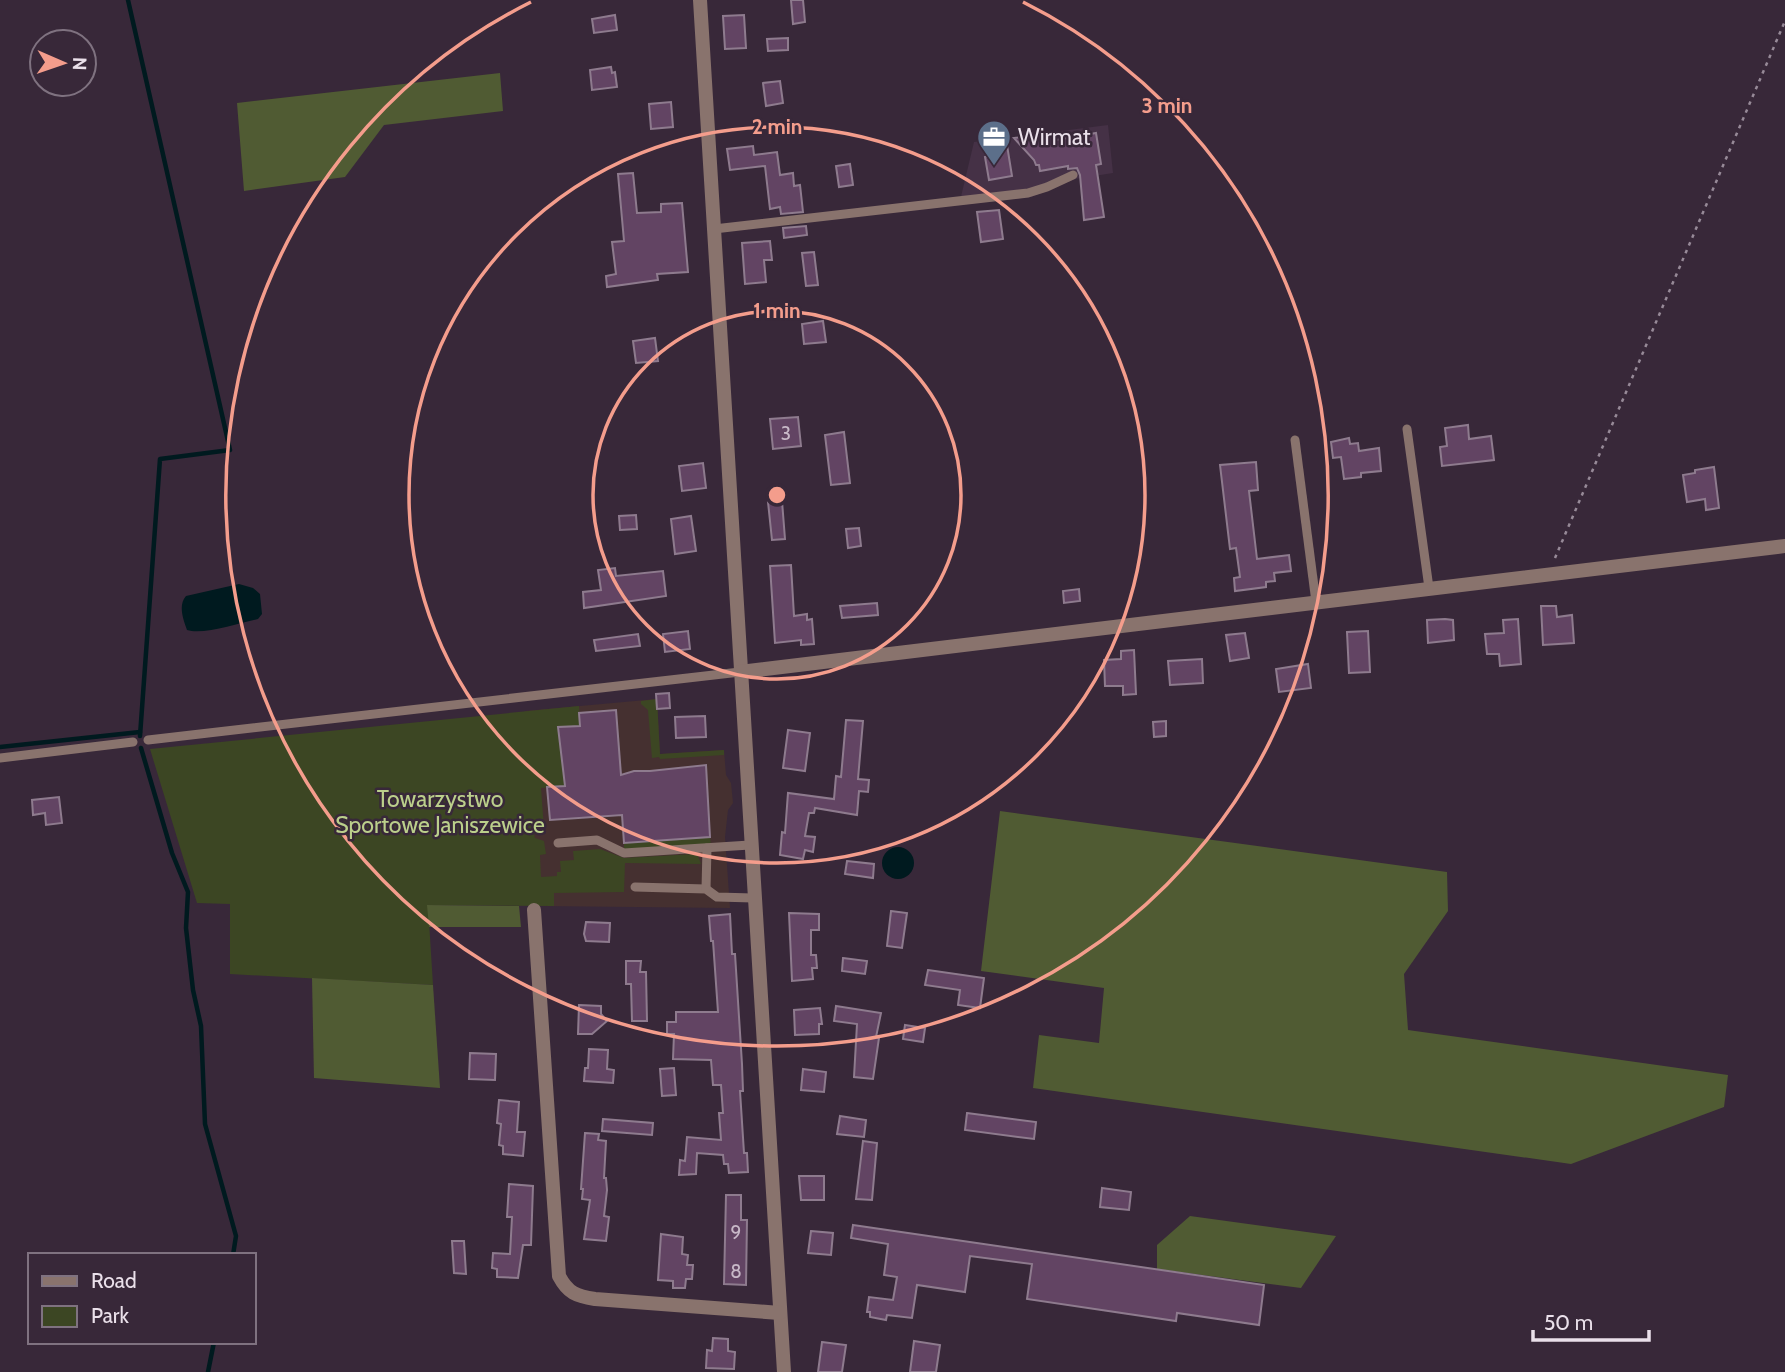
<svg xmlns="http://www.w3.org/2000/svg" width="1785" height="1372" viewBox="0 0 1785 1372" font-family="Cabin,sans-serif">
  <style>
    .built { fill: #453146 }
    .education { fill: #453030 }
    .green { fill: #3c4623 }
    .forest { fill: #505b33 }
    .water { fill: #001a1f }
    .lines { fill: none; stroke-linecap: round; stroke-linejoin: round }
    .stream { stroke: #001a1f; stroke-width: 4.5 }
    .building { fill: #624463; stroke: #8e7b8e; stroke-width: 2 }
    .path { stroke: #978a98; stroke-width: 2.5; stroke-dasharray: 3.5 5; stroke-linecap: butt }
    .lane { stroke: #89736d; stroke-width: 9 }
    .street { stroke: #89736d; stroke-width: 14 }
    .ring { fill: none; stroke: #f49d8c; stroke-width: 3.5 }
    .labels { text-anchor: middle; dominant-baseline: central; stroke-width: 5; stroke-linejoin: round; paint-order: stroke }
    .number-label { font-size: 19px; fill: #c8b9c8 }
    .poi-label { font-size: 23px; fill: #eae0ea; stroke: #382839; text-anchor: start }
    .park-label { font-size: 23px; fill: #bbcf8b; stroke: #382839 }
    .centre { fill: #f49d8c; stroke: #382839; stroke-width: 3.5 }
    .ring-label { font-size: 21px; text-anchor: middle; font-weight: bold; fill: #f49d8c; stroke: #382839; stroke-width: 5; stroke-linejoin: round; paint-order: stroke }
  </style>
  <rect width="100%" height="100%" fill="#382839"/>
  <polygon class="built" points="1108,125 1113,173 1075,179 1031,197 959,205 974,142"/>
  <polygon class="education" points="657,699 660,754 724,750 726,775 731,783 733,803 728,810 725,837 730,908 539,906 525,711"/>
  <g class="green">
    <polygon points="657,699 660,754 724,750 724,755 660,759 659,757 652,758 648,710 641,704 641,701"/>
    <polygon points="579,706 580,726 558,727 565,786 541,788 544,829 539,834 534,834 535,838 544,841 546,854 540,855 541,877 557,876 557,872 561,872 560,861 574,860 573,851 600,849 624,858 695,854 698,856 701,864 625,863 624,892 554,893 554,906 428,905 433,985 230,974 230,904 197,903 150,749"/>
    <polygon points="710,837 711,845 628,850 624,848 624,843"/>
  </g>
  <g class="forest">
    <polygon points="500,73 503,111 384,125 345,177 244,191 237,103"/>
    <polygon points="1000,811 1447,872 1448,911 1404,974 1408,1030 1728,1075 1724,1107 1571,1164 1033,1088 1039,1035 1099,1043 1104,988 981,971"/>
    <polygon points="427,905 519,906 521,927 429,927"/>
    <polygon points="312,978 433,985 440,1088 314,1078"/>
    <polygon points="1190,1216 1336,1236 1301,1288 1157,1269 1157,1245"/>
  </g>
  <g class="water">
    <path d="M239 584 253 588 260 594 262 614 258 619C239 623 204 635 187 630 183 619 178 605 186 596Z"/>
    <circle cx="898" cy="863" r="16"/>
  </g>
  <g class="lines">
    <g class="stream">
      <polyline points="128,0 230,450 160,459 140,736"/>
      <polyline points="0,747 140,732"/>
      <polyline points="141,748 172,853 188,892 186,928 193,990 201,1026 205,1124 236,1236 233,1255"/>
      <polyline points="208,1372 214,1342"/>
    </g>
  </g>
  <g class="building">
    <polygon points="791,0 803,0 805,22 793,24"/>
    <polygon points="615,15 617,30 594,33 592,19"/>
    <polygon points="744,15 746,48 725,49 723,16"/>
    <polygon points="788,38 788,50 768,51 767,39"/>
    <polygon points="611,67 612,73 615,72 617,87 592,90 590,70"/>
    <polygon points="780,81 783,103 766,106 763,83"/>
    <polygon points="671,102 673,127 651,129 649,104"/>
    <polygon points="1096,133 1101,164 1096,165 1104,217 1084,220 1080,175 1077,168 1068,169 1068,166 1040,171 1039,165 1036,165 1034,160 1014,138 1045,134 1045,137 1055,135 1056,140"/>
    <polygon points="1006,139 1012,176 989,180 985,157 989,156 986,142"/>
    <polygon points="753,146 754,155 777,152 780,175 793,173 794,186 800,185 803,212 781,214 780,207 770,209 765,166 730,170 727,149"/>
    <polygon points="850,164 853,185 839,187 836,166"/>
    <polygon points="633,173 637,213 661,212 661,204 682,203 688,272 657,274 658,280 607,287 606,276 616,274 612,242 624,241 618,174"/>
    <polygon points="999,210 1003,239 981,242 977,212"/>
    <polygon points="806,226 807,235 784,238 783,228"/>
    <polygon points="770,241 772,260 764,260 766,282 745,284 742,243"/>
    <polygon points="814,252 818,285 806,286 802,253"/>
    <polygon points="823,321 826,342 804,344 802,324"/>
    <polygon points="655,338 658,361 636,363 633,341"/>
    <polygon points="798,417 801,446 773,449 770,419"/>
    <polygon points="1468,425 1469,439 1491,436 1494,460 1442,466 1440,447 1447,446 1445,428"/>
    <polygon points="844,432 850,483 831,485 825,435"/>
    <polygon points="1349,438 1350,444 1358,443 1359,451 1379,448 1381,471 1361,473 1361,477 1344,479 1341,457 1333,458 1331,442"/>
    <polygon points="1256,462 1258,490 1249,491 1257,559 1289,555 1291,571 1274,573 1275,581 1266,582 1266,587 1235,591 1234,578 1240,577 1236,548 1230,549 1220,465"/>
    <polygon points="703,463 706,488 682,491 679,466"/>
    <polygon points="1714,467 1719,508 1706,510 1705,499 1687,502 1683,475 1695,473 1695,470"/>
    <polygon points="782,501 785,539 772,540 768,502"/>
    <polygon points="636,515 637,529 620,530 619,516"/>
    <polygon points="691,516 696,551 675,554 671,519"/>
    <polygon points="859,528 861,546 848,548 846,529"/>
    <polygon points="791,565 794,616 807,614 807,620 812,619 814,644 801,645 801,640 775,643 770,566"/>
    <polygon points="615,568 616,576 663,571 666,596 584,608 583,592 601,590 598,570"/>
    <polygon points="1079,589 1080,601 1064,603 1063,591"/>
    <polygon points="877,603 878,615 842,618 840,606"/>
    <polygon points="1541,606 1556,606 1557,617 1572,615 1574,643 1543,645"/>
    <polygon points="1445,619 1453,620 1454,640 1428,643 1427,620"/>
    <polygon points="1518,619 1521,664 1500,666 1499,654 1487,654 1485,634 1504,633 1503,620"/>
    <polygon points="688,631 690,649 665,652 663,634"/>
    <polygon points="1368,631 1370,672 1349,673 1347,632"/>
    <polygon points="1245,633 1249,658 1230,661 1226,635"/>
    <polygon points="638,634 640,646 596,651 594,640"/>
    <polygon points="1134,650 1136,694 1123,695 1123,686 1105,686 1104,660 1121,659 1121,651"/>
    <polygon points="1202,659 1203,683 1170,685 1168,661"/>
    <polygon points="1308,664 1311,688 1279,692 1276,669"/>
    <polygon points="669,693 670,708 657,709 656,694"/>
    <polygon points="616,710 621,775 634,771 650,771 706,765 710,837 624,843 622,815 550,820 547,787 565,786 558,727 580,726 579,713"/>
    <polygon points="705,716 706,737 676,738 675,717"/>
    <polygon points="846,720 863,721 858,779 869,780 868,792 859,791 857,815 815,808 814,813 809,813 805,836 815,837 813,852 805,850 803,859 780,855 782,832 785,833 788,793 834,799 836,776 841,777"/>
    <polygon points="1166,721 1166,736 1154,737 1153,722"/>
    <polygon points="788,730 810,733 805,771 783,768"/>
    <polygon points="59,797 62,823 46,825 45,813 33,815 32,800"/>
    <polygon points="847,861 874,864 873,878 845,874"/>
    <polygon points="891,911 907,913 902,948 887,946"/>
    <polygon points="789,913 819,914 819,930 811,930 811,955 816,955 817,968 812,968 813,979 792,981"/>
    <polygon points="730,914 732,954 735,954 742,1064 743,1091 740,1091 744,1153 747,1153 748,1172 729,1173 728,1164 724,1164 723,1155 697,1153 696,1174 679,1175 680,1160 685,1161 687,1137 721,1140 719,1113 723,1113 721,1085 713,1085 711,1060 673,1059 674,1034 667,1034 667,1022 676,1022 676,1012 718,1012 713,941 711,941 709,916"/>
    <polygon points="586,922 610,923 609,942 586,941 584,934"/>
    <polygon points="843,958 867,961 865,974 842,971"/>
    <polygon points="626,961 641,961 640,972 646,972 647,1021 632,1021 631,984 626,984"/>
    <polygon points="928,970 984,978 980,1008 958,1005 960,990 925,985"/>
    <polygon points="579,1005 601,1006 601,1014 607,1021 592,1034 578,1034"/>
    <polygon points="836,1006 881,1013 876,1037 879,1038 873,1079 854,1077 857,1024 834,1021"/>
    <polygon points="820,1008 822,1024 819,1024 819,1034 795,1035 794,1010"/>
    <polygon points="905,1025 925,1028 923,1042 903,1039"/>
    <polygon points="589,1049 608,1050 607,1069 614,1070 613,1083 584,1081 585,1068 588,1068"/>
    <polygon points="470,1053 496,1054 495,1080 469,1079"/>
    <polygon points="674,1068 676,1095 662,1096 660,1069"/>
    <polygon points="803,1069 826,1072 824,1092 801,1090"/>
    <polygon points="499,1100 519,1102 517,1132 525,1132 523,1156 503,1154 503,1146 499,1145 501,1124 497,1123"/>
    <polygon points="967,1113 1036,1122 1034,1139 965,1130"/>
    <polygon points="840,1116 866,1120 864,1137 837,1134"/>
    <polygon points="603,1119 653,1123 652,1135 602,1131"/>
    <polygon points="585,1133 599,1134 598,1140 606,1141 604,1178 606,1178 607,1190 604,1216 609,1217 606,1241 584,1239 590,1200 582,1199 583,1189 581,1189"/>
    <polygon points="863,1141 877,1143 872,1200 856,1199"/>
    <polygon points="799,1176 824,1176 824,1200 801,1200"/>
    <polygon points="509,1184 533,1186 531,1245 523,1245 518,1278 497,1277 497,1269 492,1268 493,1253 510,1254 512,1217 507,1217"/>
    <polygon points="1102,1188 1131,1192 1129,1210 1100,1207"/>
    <polygon points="726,1195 741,1195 741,1220 747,1220 746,1285 724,1284"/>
    <polygon points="853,1225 1264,1285 1259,1325 1177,1313 1176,1321 1027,1299 1032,1264 970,1256 965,1292 917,1285 912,1318 887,1315 886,1320 870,1317 870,1312 867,1312 869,1297 893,1300 897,1277 884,1275 888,1244 851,1238"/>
    <polygon points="811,1231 833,1233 831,1255 808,1253"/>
    <polygon points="661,1234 683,1237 682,1254 688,1255 687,1265 693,1265 692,1279 686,1279 685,1288 673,1288 673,1281 658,1280"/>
    <polygon points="452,1241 464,1241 466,1274 454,1273"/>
    <polygon points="713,1338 728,1339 728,1351 735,1352 734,1369 706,1368 707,1350 712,1351"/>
    <polygon points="914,1341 940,1345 936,1372 910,1372"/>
    <polygon points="822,1342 846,1345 842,1372 818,1372"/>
  </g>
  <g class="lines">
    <polyline class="path" points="1555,558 1785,21"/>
    <g class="lane">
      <polyline points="714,229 1028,193 1047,187 1073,175"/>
      <polyline points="1407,429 1429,588"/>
      <polyline points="1295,440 1316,602"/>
      <polyline points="148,740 740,672"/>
      <polyline points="0,758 133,742"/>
      <polyline points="558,843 597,840 624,853 750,845"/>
      <polyline points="635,887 706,889 717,897 753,898"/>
      <polyline points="706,889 707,848"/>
    </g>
    <g class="street">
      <polyline points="700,0 784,1372"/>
      <polyline points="740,672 1785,546"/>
      <path d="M534 910 559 1276C568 1293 576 1296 595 1299L780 1313"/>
    </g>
  </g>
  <g class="ring">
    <circle cx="777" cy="495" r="184"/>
    <circle cx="777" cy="495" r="368"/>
    <path d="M1023 2A551 551 0 1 1 531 2"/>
  </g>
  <defs>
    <g id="office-pin" transform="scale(1.75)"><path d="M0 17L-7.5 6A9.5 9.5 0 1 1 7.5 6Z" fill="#5c6f8a" stroke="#382839"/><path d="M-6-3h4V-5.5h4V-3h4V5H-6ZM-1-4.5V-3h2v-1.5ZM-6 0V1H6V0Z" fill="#fff"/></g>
  </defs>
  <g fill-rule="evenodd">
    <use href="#office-pin" x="994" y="137"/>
  </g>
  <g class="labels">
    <g class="number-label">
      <text x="786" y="433">3</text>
      <text x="736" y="1232">9</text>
      <text x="736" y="1271">8</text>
    </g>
    <g class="poi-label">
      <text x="1018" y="137">Wirmat</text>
    </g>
    <g class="park-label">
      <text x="440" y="799">Towarzystwo<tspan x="440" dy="26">Sportowe Janiszewice</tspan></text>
    </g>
  </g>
  <circle cx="777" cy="495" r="10" class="centre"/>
  <g class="ring-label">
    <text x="1167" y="113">3 min</text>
    <text x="777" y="134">2 min</text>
    <text x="777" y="318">1 min</text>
  </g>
  <rect x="28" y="1253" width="228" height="91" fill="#382839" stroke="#7f7280" stroke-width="2"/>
  <rect x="42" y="1276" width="35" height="10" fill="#89736d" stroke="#7f7280" stroke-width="2"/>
  <text x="91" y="1288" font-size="21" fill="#eae0ea">Road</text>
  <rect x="42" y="1306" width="35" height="21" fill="#3c4623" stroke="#7f7280" stroke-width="2"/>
  <text x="91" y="1323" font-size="21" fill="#eae0ea">Park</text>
  <g transform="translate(63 63) rotate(92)"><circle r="33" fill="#382839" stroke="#7f7280" stroke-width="2"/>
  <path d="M0-5L12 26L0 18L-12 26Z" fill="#f49d8c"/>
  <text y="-10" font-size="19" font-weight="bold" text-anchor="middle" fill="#eae0ea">N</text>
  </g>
  <path d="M1533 1330v10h116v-10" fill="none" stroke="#eae0ea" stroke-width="3.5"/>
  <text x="1544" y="1330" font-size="21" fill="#eae0ea" stroke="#382839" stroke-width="5" paint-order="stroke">50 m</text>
</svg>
